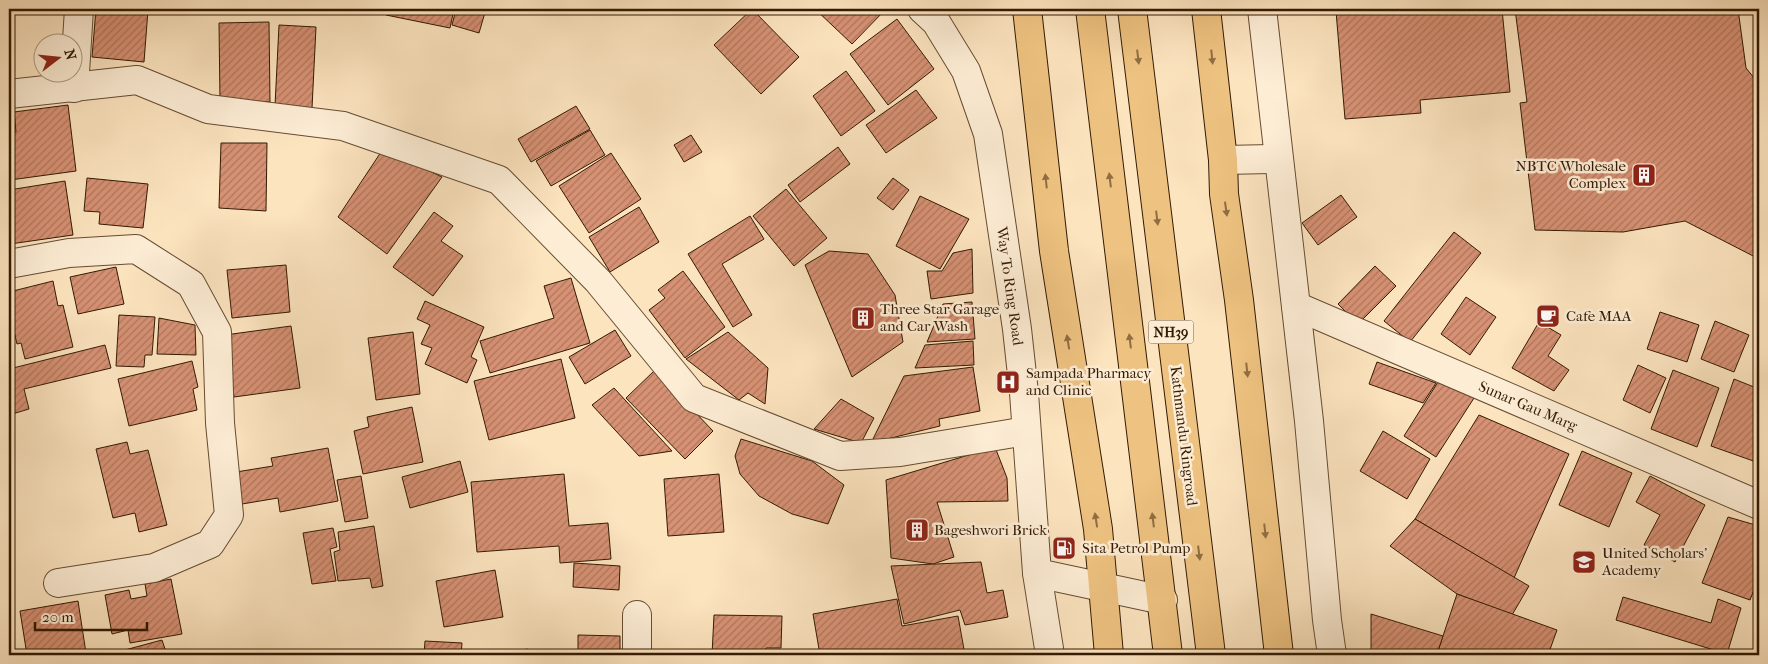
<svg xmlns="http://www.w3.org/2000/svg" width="1768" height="664" viewBox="0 0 1768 664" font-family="'IM FELL French Canon',serif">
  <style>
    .building { fill: url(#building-hatch); stroke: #331a03 }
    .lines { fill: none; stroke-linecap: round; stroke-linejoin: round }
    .minor-casing { stroke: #654c32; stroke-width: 30 }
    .major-casing { stroke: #331a03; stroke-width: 30 }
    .highway-casing { stroke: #331a03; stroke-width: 30 }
    .minor { stroke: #fdedd5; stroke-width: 28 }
    .major { stroke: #eec280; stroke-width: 28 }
    .highway { stroke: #eec280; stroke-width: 28 }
    .oneway { fill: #906e42 }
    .labels { text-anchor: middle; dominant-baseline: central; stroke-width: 5; stroke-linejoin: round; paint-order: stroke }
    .shield { fill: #fdedd5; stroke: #705942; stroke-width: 1 }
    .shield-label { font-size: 14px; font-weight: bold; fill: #331a03 }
    .poi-label { font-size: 15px; fill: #331a03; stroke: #fdedd5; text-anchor: start }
    .street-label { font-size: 15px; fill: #331a03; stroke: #fdedd5 }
  </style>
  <defs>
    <pattern id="building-hatch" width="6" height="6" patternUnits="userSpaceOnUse" patternTransform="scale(1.25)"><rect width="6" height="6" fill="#d79174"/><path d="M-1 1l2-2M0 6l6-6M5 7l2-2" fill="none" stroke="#af765d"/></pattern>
  </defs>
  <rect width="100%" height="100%" fill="#fce4bf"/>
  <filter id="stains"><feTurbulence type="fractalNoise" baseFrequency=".004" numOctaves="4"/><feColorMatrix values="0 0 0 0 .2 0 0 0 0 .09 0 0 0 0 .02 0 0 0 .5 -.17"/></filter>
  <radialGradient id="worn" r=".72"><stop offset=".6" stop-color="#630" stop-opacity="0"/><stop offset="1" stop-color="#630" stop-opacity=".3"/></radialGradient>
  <g class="building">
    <polygon points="96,9 148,10 144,62 92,57"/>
    <polygon points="387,9 454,9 450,28 386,15"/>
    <polygon points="456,9 486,9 479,33 452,25"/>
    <polygon points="752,9 799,57 761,94 714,45"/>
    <polygon points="815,9 886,9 852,44"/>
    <polygon points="1362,9 1502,9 1510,92 1420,100 1421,113 1345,119 1336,11"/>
    <polygon points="1515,9 1738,9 1746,68 1759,84 1759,259 1685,221 1623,232 1535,230 1520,103 1527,102"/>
    <polygon points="897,19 934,69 888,105 850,54"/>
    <polygon points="269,22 270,102 220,102 219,23"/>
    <polygon points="279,25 316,27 312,108 275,106"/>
    <polygon points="846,71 875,111 841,136 813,96"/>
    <polygon points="916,90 937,118 886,153 866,125"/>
    <polygon points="68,105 76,171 10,180 9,133 16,132 14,112"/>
    <polygon points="576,106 590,129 531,162 518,139"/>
    <polygon points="590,130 605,155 551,186 536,161"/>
    <polygon points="691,135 702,152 684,162 674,145"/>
    <polygon points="221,143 267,143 266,211 219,208"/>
    <polygon points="838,147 850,164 800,202 788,185"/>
    <polygon points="383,149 442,177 387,254 338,217"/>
    <polygon points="611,153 641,199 589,233 559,186"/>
    <polygon points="87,178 148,184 143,228 99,224 100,212 84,211"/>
    <polygon points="893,178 909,190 893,210 877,198"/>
    <polygon points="65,181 73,235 10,244 9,190"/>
    <polygon points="786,189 827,238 794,266 753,216"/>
    <polygon points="1341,195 1357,217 1318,245 1302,223"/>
    <polygon points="920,196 969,219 940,269 896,246"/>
    <polygon points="639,207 659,242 610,272 589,237"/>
    <polygon points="434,212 453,226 441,241 463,256 433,296 393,267"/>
    <polygon points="750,216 764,239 722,264 752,315 733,327 688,254"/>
    <polygon points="1454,232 1481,253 1410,342 1384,321"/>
    <polygon points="972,249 973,293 931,299 927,271 942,271 953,253"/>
    <polygon points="829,251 868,254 895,295 903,342 852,377 805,265"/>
    <polygon points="286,265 290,312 232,318 227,270"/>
    <polygon points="1375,266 1396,286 1358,324 1338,304"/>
    <polygon points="116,267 124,304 78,314 70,277"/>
    <polygon points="683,271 725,327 685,358 649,310 665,298 658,290"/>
    <polygon points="571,278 590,343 490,373 480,341 554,318 544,286"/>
    <polygon points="53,281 58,306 63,305 73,347 25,359 21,343 17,344 14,331 9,333 9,292"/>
    <polygon points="1466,297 1496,317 1470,355 1441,334"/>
    <polygon points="425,301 484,327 471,357 477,360 467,383 425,364 432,348 421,344 430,325 417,319"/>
    <polygon points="972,302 975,339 927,342 943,304"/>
    <polygon points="1660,312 1699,325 1687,362 1647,349"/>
    <polygon points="119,315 155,317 152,355 145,355 144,367 116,366"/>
    <polygon points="159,318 195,325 196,355 157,354"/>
    <polygon points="1715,321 1749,335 1734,372 1701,359"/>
    <polygon points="1539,322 1561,335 1548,356 1569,370 1554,391 1512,368"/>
    <polygon points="291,326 300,388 234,397 225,335"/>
    <polygon points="615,330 631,356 585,384 569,357"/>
    <polygon points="413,332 420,394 376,400 368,338"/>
    <polygon points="728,332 768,368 765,404 748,393 739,400 686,359"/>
    <polygon points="973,341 974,365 915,368 925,345"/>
    <polygon points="105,345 111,368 24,389 29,409 9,415 9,369"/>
    <polygon points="561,359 575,418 489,440 474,381"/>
    <polygon points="192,361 198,387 193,389 197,410 129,426 118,379"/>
    <polygon points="1377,362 1436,383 1423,403 1369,384"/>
    <polygon points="1638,365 1666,378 1650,413 1623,400"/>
    <polygon points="973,367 980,411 939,419 940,426 871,443 904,376"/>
    <polygon points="655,370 713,431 685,459 626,398"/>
    <polygon points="1673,370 1719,388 1697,447 1651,429"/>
    <polygon points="1441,377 1474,398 1436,457 1404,436"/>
    <polygon points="1734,379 1759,389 1759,463 1711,446"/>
    <polygon points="614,388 672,451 639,456 592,405"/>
    <polygon points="841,399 874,418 861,443 814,429"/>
    <polygon points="412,407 423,462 363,474 354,431 369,427 367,417"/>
    <polygon points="1479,415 1569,454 1514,578 1415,519"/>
    <polygon points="1383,431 1430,459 1407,499 1360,471"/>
    <polygon points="741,439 812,461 844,485 828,524 792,514 759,496 740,474 735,456"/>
    <polygon points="127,442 130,454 148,450 167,525 139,532 135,513 113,518 96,449"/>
    <polygon points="995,447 1007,478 1008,501 937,502 954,557 933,564 891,558 886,480"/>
    <polygon points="328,448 338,501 280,512 278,498 242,504 236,472 273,466 271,458"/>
    <polygon points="1582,451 1632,473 1609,527 1559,505"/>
    <polygon points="460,461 468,492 410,508 402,477"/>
    <polygon points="564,474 569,526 608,523 611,559 560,563 559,546 477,552 471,482"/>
    <polygon points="719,474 724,532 668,536 664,479"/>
    <polygon points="361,476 368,518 345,522 337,480"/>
    <polygon points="1650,476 1705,505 1675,562 1644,545 1660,515 1636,502"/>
    <polygon points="1728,517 1759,526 1759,577 1750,600 1702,583"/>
    <polygon points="1415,519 1529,586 1512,615 1457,594 1390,546"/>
    <polygon points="374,526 383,586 372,588 370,578 338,581 334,552 340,550 338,532"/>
    <polygon points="333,528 337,547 330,549 336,581 312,584 303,533"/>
    <polygon points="981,562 987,593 1003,590 1008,617 965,625 960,610 904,624 891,566"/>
    <polygon points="574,563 620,566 619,590 573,587"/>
    <polygon points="495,570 503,617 444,627 436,581"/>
    <polygon points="171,579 182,634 130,643 128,630 112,634 105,595 129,590 131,599 147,596 145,584"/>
    <polygon points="1457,594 1557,630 1548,655 1442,655 1437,654"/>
    <polygon points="1623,597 1711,623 1718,599 1741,608 1727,654 1616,620"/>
    <polygon points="897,599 902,626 958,616 965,655 820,655 813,614"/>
    <polygon points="78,601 86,653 73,655 27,655 20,611"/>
    <polygon points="1371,614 1443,636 1437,654 1442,655 1371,655"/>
    <polygon points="714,615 782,616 781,648 766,648 766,655 712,655"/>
    <polygon points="578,635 620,636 620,655 578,655"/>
    <polygon points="162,640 167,655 110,655 110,654"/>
    <polygon points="425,641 462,643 461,655 424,655"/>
    <polygon points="526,649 548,653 547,655 525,655"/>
  </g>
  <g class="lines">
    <g class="minor-casing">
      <g id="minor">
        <polyline points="922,9 936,22 966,71 988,134 1017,329 1024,393 1037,573 1163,600"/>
        <polyline points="1262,9 1309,421 1327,620 1332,655"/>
        <polyline points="74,88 79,9"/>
        <polyline points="9,94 137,80 208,109 343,126 499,180 598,281 694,398 840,456 900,452 1026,431"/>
        <polyline points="1223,160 1278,159"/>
        <polyline points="9,264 69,253 136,249 191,284 217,332 220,423 229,515 210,544 154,568 58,583"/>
        <polyline points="1296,306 1759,505"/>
        <polyline points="1037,573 1050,655"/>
        <polyline points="637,615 637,655"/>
      </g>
    </g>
    <g class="major-casing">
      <g id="major">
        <polyline points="1027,9 1054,251 1098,529 1109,655"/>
        <polyline points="1206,9 1223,160 1224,194 1239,300 1279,655"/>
      </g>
    </g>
    <g class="highway-casing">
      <g id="highway">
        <polyline points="1090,9 1168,655"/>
        <polyline points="1132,9 1211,655"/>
      </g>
    </g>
    <use href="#minor" class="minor"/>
    <use href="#major" class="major"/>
    <use href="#highway" class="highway"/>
  </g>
  <defs><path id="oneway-solid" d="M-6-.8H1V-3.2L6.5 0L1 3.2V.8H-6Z" transform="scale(1.25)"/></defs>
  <g class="oneway">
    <use href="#oneway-solid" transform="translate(1138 57) rotate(83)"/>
    <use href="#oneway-solid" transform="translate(1212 57) rotate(84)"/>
    <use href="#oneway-solid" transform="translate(1110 180) rotate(-97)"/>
    <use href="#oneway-solid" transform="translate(1046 181) rotate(-96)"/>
    <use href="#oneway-solid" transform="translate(1226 209) rotate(82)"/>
    <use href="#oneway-solid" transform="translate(1157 218) rotate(83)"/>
    <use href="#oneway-solid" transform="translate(1130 341) rotate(-97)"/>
    <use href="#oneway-solid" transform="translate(1068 342) rotate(-99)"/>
    <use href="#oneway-solid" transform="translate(1247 370) rotate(84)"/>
    <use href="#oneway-solid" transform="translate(1096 520) rotate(-99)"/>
    <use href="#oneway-solid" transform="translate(1153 520) rotate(-97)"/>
    <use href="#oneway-solid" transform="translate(1265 531) rotate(84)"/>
    <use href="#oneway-solid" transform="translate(1199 553) rotate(83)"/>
  </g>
  <defs>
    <g id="building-square" transform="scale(1.25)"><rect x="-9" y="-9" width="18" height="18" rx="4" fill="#8f2418" stroke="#fdedd5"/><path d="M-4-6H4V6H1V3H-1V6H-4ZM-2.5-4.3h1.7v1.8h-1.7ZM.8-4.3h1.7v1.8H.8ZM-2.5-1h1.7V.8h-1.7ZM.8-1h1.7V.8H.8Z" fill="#fff"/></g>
    <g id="cafe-square" transform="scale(1.25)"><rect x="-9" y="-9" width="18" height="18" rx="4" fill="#8f2418" stroke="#fdedd5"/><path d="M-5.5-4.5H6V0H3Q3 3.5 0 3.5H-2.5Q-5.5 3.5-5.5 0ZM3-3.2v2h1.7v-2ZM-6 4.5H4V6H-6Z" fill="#fff"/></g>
    <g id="hospital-square" transform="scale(1.25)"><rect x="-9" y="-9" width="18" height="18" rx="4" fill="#8f2418" stroke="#fdedd5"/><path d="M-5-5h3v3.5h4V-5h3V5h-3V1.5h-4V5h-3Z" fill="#fff"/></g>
    <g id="fuel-square" transform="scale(1.25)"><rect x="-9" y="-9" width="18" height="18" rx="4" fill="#8f2418" stroke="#fdedd5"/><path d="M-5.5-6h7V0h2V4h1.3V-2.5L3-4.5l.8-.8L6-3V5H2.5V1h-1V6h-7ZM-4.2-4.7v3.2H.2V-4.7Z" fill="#fff"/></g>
    <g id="school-square" transform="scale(1.25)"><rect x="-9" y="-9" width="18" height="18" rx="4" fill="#8f2418" stroke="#fdedd5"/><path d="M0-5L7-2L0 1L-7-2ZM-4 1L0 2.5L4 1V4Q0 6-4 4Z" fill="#fff"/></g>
  </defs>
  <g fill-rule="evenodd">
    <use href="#building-square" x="1644" y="175"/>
    <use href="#cafe-square" x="1548" y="316"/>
    <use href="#building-square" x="863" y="318"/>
    <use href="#hospital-square" x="1008" y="382"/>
    <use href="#building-square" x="917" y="530"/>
    <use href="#fuel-square" x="1064" y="548"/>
    <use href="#school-square" x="1584" y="562"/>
  </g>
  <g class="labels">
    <rect class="shield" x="1148.5" y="320.5" width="45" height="23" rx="4"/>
    <g class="shield-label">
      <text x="1171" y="332">NH39</text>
    </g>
    <g class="poi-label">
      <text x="1626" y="166" text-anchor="end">NBTC Wholesale<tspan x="1626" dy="17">Complex</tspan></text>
      <text x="880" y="309">Three Star Garage<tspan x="880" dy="17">and Car Wash</tspan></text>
      <text x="1566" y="316">Cafe MAA</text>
      <text x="1026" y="373">Sampada Pharmacy<tspan x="1026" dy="17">and Clinic</tspan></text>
      <text x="934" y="530">Bageshwori Brick</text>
      <text x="1082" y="548">Sita Petrol Pump</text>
      <text x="1602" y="553">United Scholars'<tspan x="1602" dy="17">Academy</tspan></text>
    </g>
    <g class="street-label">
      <text transform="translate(1010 286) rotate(82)">Way To Ring Road</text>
      <text transform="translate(1528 406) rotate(23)">Sunar Gau Marg</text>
      <text transform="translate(1184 436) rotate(83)">Kathmandu Ringroad</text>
    </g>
  </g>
  <rect width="1768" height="664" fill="none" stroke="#fce4bf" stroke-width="30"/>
  <rect x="10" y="10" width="1748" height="644" fill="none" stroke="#331a03" stroke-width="2.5"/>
  <rect x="15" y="15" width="1738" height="634" fill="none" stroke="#331a03"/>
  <g transform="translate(58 58) rotate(74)"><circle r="24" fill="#fdedd5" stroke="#ac9981"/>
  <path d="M0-4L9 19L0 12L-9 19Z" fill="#8f2418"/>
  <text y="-8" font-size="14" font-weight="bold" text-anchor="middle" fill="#331a03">N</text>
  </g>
  <path d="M35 622v8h112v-8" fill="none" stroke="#331a03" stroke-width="2.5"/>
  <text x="42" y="622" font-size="15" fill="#331a03" stroke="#fdedd5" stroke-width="4" paint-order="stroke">20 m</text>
  <rect width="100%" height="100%" filter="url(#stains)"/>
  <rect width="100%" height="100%" fill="url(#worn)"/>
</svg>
